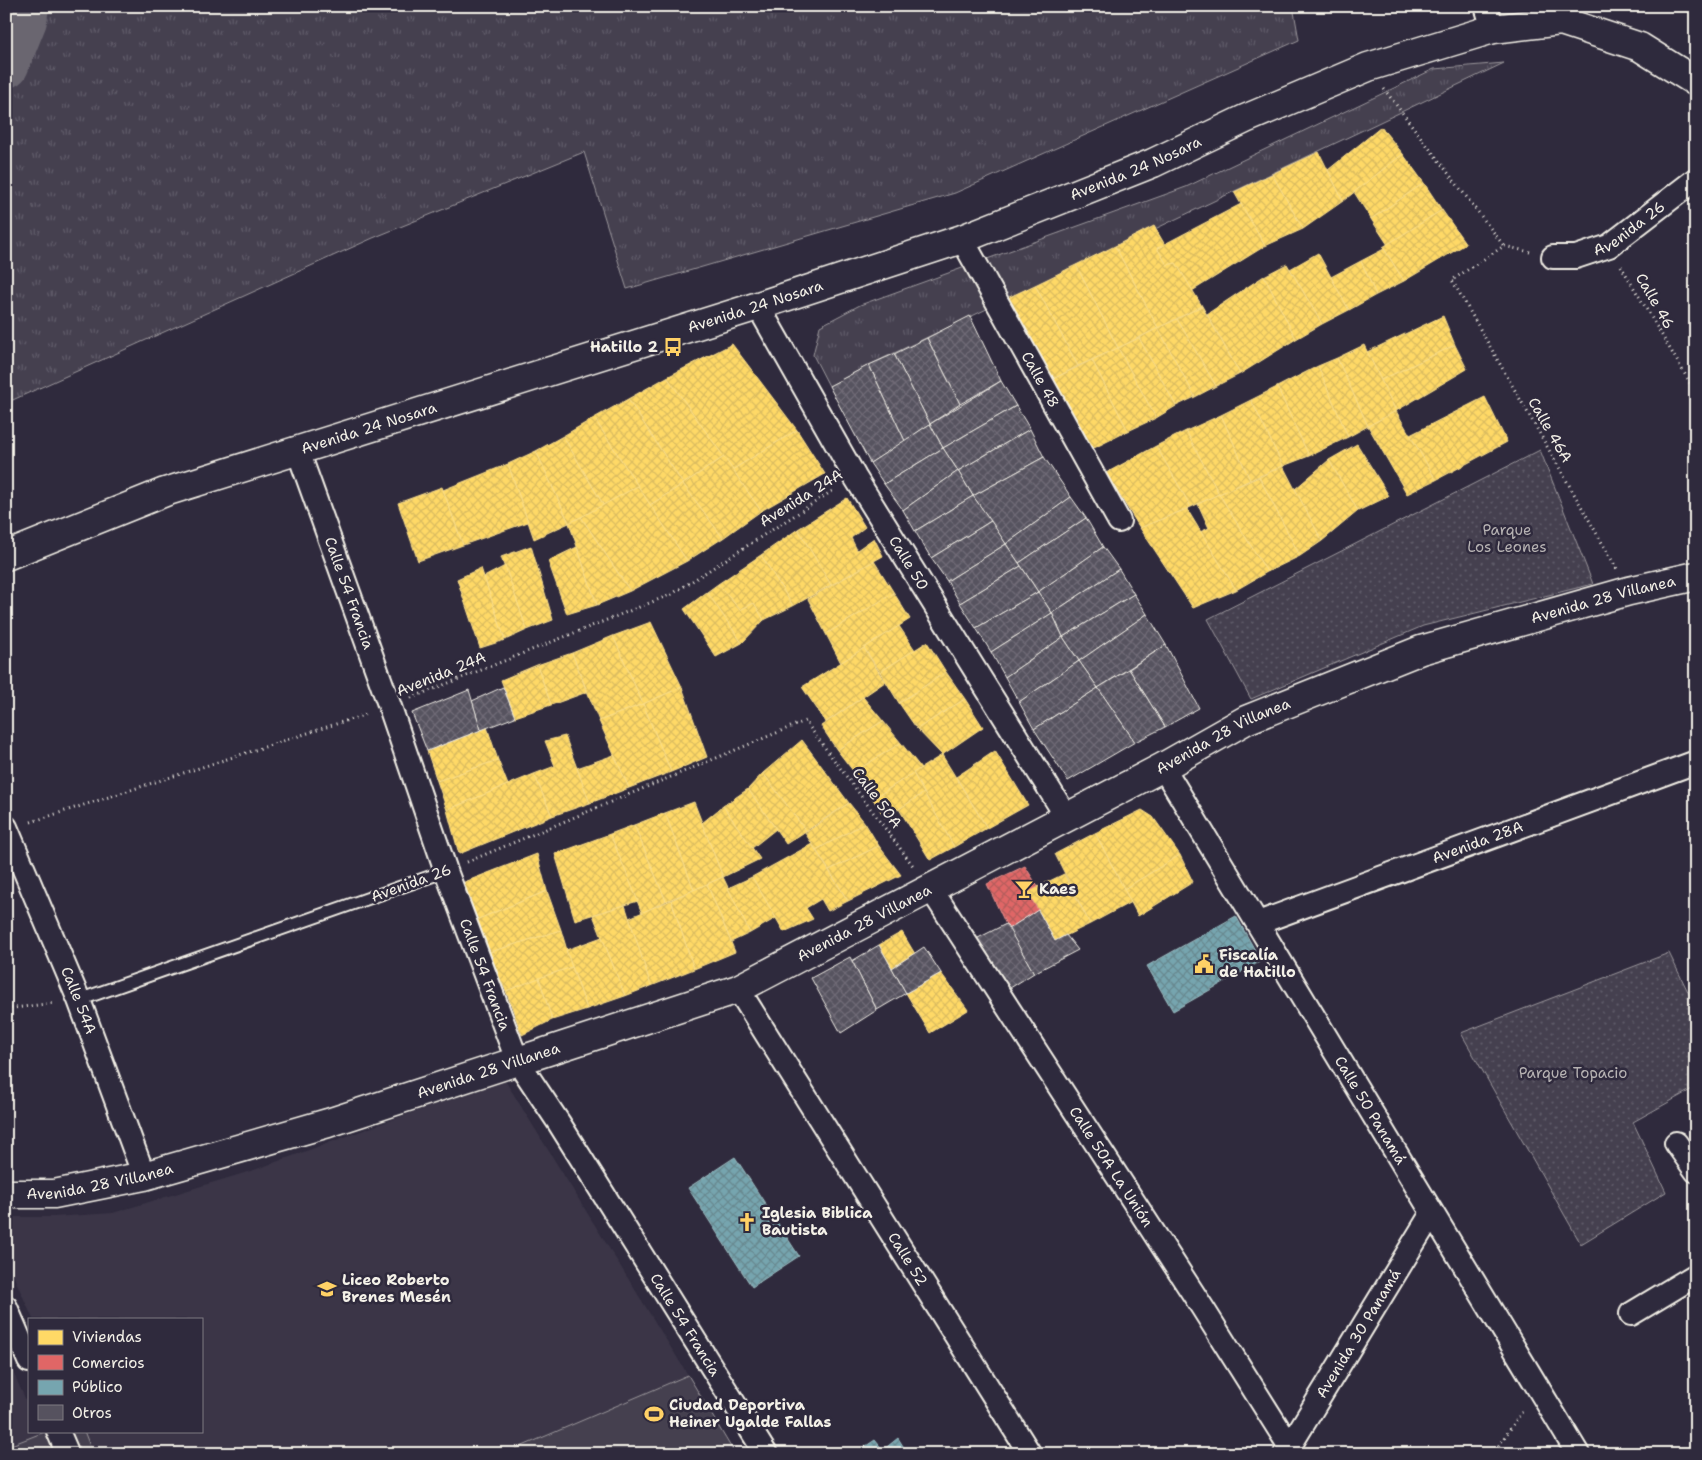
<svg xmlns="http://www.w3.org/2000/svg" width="1702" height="1460" viewBox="0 0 1702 1460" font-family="'Shantell Sans',sans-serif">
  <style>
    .built { fill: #3b3647 }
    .grass { fill: url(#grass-tufts); stroke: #9c989c }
    .park { fill: url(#park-dots); stroke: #9c989c }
    .pitch { fill: #454050; stroke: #9c989c }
    .homes { fill: url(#homes-cross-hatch); stroke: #fce08d }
    .shops { fill: url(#shops-cross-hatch); stroke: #e6908d }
    .public { fill: url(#public-cross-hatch); stroke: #9cbcc0 }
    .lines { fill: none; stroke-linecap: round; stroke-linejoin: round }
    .river { stroke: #6a6670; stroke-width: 46 }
    .building { fill: url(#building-cross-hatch); stroke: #f4f1e8 }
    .service-casing { stroke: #f4f1e8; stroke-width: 15 }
    .minor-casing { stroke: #f4f1e8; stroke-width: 26 }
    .tertiary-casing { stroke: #f4f1e8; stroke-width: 31 }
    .secondary-casing { stroke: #f4f1e8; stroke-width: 31 }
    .path { stroke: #f4f1e8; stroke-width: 3; stroke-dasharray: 1 4; stroke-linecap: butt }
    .service { stroke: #2f2a3d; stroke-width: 11 }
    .minor { stroke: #2f2a3d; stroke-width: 22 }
    .tertiary { stroke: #2f2a3d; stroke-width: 28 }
    .secondary { stroke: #2f2a3d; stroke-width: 28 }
    .labels { text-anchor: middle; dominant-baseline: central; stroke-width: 5; stroke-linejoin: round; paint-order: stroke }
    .street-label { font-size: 15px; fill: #f4f1e8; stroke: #2f2a3d }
    .poi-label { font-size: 15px; font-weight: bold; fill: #f4f1e8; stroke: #2f2a3d; text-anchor: start }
    .park-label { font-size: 15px; fill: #b7b3b3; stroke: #2f2a3d }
  </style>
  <defs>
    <pattern id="grass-tufts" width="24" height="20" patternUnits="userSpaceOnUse" patternTransform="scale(1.25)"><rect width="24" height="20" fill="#454050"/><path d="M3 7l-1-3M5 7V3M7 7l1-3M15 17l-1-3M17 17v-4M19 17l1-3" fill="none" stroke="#605c69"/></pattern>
    <pattern id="park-dots" width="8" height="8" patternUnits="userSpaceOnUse" patternTransform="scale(1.25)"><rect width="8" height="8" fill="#454050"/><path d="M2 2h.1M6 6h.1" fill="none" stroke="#605c69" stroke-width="1.8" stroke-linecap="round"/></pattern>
    <pattern id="homes-cross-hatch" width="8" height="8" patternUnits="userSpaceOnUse" patternTransform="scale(1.25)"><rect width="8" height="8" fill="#ffd966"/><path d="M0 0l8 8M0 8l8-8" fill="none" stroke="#dbbc60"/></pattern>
    <pattern id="shops-cross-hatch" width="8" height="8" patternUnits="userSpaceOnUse" patternTransform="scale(1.25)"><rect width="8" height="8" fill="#e06666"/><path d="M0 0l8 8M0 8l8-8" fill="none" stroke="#b35d5c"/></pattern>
    <pattern id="public-cross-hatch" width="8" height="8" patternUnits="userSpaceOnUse" patternTransform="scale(1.25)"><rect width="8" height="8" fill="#76a5af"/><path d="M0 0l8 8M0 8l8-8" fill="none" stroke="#688990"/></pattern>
    <pattern id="building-cross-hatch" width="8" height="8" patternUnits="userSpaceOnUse" patternTransform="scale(1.25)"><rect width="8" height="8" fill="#56525f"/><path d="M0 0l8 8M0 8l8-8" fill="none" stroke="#6f6b76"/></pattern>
  </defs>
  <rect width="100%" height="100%" fill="#2f2a3d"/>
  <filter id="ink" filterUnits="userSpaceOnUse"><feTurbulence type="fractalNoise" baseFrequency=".02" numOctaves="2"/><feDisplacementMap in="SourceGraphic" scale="10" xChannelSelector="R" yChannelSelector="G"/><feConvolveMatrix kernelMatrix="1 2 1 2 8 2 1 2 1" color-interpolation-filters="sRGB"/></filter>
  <g filter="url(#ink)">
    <g class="built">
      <polygon points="504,1079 688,1375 504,1454 93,1454 84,1431 201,1431 201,1319 33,1319 6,1259 6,1217 54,1217 113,1213 254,1170"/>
      <polygon points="6,1357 29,1407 29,1431 39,1431 40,1434 6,1447"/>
    </g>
    <g class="grass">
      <polygon points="6,6 1293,6 1299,40 955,193 627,289 584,152 373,238 6,403"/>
      <polygon points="1504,63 869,365 829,386 813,355 820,326 860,305 1186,187 1434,69"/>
    </g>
    <g class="park">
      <polygon points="1540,450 1593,584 1423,626 1251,699 1208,619"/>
      <polygon points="1669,953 1696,1008 1696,1087 1633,1122 1666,1192 1581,1244 1461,1033"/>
    </g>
    <g class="pitch">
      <polygon points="688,1375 735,1454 504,1454"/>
      <polygon points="47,1431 84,1431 93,1454 6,1454 6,1447"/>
    </g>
    <g class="homes">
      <polygon points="1381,127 1403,154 1343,201 1328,170"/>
      <polygon points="1319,152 1343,201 1303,229 1272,174"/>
      <polygon points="1403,154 1424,183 1371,219 1354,192"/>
      <polygon points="1272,174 1303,229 1265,246 1234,192"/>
      <polygon points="1424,183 1442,210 1388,245 1371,219"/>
      <polygon points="1241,204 1265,246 1192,291 1176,263 1167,265 1157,248"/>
      <polygon points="1442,210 1466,244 1404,281 1383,247"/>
      <polygon points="1154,226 1165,245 1157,248 1167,265 1176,263 1202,306 1158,328 1115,246"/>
      <polygon points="1115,246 1158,328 1118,348 1076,265"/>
      <polygon points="1384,249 1404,281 1376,295 1361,261"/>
      <polygon points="1318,253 1349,310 1322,324 1290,269"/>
      <polygon points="1361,261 1376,295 1349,310 1331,277"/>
      <polygon points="1287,264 1322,324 1296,339 1264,276"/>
      <polygon points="1076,265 1118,348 1078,366 1035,285"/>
      <polygon points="1264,276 1296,339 1240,374 1207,314"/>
      <polygon points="1035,285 1078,366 1043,384 999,302"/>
      <polygon points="1202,306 1240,374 1216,386 1177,319"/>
      <polygon points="1443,316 1455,345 1381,380 1367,352"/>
      <polygon points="1177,319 1216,386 1195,397 1158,328"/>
      <polygon points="1158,328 1195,397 1176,406 1139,338"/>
      <polygon points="1139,338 1176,406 1156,418 1118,348"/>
      <polygon points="732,344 797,430 732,470 667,377"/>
      <polygon points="1364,345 1396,411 1368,426 1337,358"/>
      <polygon points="1455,345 1467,369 1396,411 1381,380"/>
      <polygon points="1118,348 1156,418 1128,431 1092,360"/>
      <polygon points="1337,358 1368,426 1348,437 1318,366"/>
      <polygon points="1092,360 1128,431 1084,453 1043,384"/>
      <polygon points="1318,366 1348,437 1309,456 1277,387"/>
      <polygon points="667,377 724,457 683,484 628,399"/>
      <polygon points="1277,387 1309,456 1283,466 1251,400"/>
      <polygon points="1485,397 1507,442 1436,480 1410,435"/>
      <polygon points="628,399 683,484 650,505 594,418"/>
      <polygon points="1251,400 1283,466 1250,480 1221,415"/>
      <polygon points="1396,411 1436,480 1407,494 1368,426"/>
      <polygon points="1221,415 1250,480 1219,494 1186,431"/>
      <polygon points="594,418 638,486 604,506 563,436"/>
      <polygon points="797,430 825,474 761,511 732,470"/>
      <polygon points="1186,431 1219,494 1191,507 1156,446"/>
      <polygon points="563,436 604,506 569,523 536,451"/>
      <polygon points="1357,444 1389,496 1358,511 1329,460"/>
      <polygon points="1156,446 1191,507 1140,528 1106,473"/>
      <polygon points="536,451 569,523 534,539 508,464"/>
      <polygon points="724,457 761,511 723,538 683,484"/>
      <polygon points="1329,460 1358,511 1322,541 1295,489"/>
      <polygon points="508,464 528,522 463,545 443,490"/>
      <polygon points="1283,466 1322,541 1300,556 1259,477"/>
      <polygon points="1259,477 1300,556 1267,572 1219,494"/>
      <polygon points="683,484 723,538 687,561 650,505"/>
      <polygon points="638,486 687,561 630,591 581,517"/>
      <polygon points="442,487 463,545 418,561 398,503"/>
      <polygon points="1219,494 1267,572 1236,590 1200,532 1209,528 1198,504"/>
      <polygon points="847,498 865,527 851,538 857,550 874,538 883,556 831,585 798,529"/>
      <polygon points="1187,509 1236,590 1193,608 1140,528"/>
      <polygon points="581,517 630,591 597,605 569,523"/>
      <polygon points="798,529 831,585 793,606 761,555"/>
      <polygon points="531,546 553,620 527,630 501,557"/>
      <polygon points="577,547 597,605 567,614 548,561"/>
      <polygon points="761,555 793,606 764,620 754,603 740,610 718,584"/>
      <polygon points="874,561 894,593 826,634 808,599"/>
      <polygon points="505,566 527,630 505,640 484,577"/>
      <polygon points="481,568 505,640 480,648 457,579"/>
      <polygon points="718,584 740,610 754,603 764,620 742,643 707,592"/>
      <polygon points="707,592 742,643 716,657 684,609"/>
      <polygon points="894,593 910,619 841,663 826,634"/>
      <polygon points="651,622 682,687 643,704 613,636"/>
      <polygon points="899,626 915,650 880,672 864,648"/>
      <polygon points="613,636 643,704 599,721 572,653"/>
      <polygon points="927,642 946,672 899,703 880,672"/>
      <polygon points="864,648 885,682 826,722 802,687"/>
      <polygon points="572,653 587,692 551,705 537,665"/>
      <polygon points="537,665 551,705 515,717 501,680"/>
      <polygon points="946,672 965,699 917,729 899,703"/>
      <polygon points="682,687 707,757 671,772 643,704"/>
      <polygon points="863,697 883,721 837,750 821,726"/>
      <polygon points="965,699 983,727 942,755 917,729"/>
      <polygon points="643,704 671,772 629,788 599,721"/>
      <polygon points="883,721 901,743 854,772 837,750"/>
      <polygon points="487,727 498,760 437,781 427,751"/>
      <polygon points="565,736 590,803 552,816 534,774 555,766 545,741"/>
      <polygon points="802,740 849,803 806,831 763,773"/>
      <polygon points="901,743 921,768 873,799 854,772"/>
      <polygon points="995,751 1028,805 987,828 956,777"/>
      <polygon points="614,755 629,788 590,803 577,768"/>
      <polygon points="942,755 987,828 954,847 913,773"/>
      <polygon points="498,760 508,785 447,810 437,781"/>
      <polygon points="763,773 806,831 786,844 748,789"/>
      <polygon points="913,773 924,793 885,818 873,799"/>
      <polygon points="534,774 552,816 459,854 447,810"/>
      <polygon points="748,789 776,829 752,848 723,806"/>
      <polygon points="924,793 954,847 930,860 899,809"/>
      <polygon points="694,802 723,877 694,890 665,813"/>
      <polygon points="849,803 865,823 816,850 805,833"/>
      <polygon points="723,806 760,859 723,877 702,823"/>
      <polygon points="1142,810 1153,817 1180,855 1124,889 1095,833"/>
      <polygon points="665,813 694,890 666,901 634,825"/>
      <polygon points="865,823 879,846 829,870 816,850"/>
      <polygon points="634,825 666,901 642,913 610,834"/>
      <polygon points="1095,833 1131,902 1090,924 1055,854"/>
      <polygon points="610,834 638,901 575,920 555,854"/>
      <polygon points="812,844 848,901 828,911 821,899 806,908 813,919 784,932 752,877"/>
      <polygon points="879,846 901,875 848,901 829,870"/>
      <polygon points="537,854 547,891 476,920 462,883"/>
      <polygon points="1180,855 1193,882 1138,916 1124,889"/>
      <polygon points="1064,874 1090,924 1055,941 1027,892"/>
      <polygon points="723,877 750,933 731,942 707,884"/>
      <polygon points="752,877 776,918 750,933 728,888"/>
      <polygon points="707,884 735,952 694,969 671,900"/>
      <polygon points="547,891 561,930 487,953 476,920"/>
      <polygon points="671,900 694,969 651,986 629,918"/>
      <polygon points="625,905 651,986 625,996 593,915"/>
      <polygon points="561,930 572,967 506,991 487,953"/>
      <polygon points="902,932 915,954 892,968 879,945"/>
      <polygon points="602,937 625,996 587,1009 566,950"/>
      <polygon points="572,967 587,1009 552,1020 539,978"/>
      <polygon points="941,973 968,1010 930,1033 906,993"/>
      <polygon points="539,978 552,1020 522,1035 506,991"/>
    </g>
    <polygon class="shops" points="1025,866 1038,887 1027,892 1038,910 1008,929 987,884"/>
    <g class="public">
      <polygon points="1236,916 1261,961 1173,1011 1147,966"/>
      <polygon points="735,1157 799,1256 752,1287 688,1188"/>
      <polygon points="898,1438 908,1454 854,1454 875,1440 883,1450"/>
    </g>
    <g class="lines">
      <polyline class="river" points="6,65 24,20 26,6"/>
    </g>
    <g class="building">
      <polygon points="970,316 1001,381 960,404 927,338"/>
      <polygon points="927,338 960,404 930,424 894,354"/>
      <polygon points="894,354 930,424 905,441 869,365"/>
      <polygon points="869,365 905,441 870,463 829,386"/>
      <polygon points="1001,381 1016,406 943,448 930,424"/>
      <polygon points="1016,406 1030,429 958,471 943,448"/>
      <polygon points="930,424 943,448 884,484 870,463"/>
      <polygon points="1030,429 1044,457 973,496 958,471"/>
      <polygon points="943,448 958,471 903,510 884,484"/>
      <polygon points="1044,457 1071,497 1006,544 973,496"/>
      <polygon points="958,471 973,496 915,531 903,510"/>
      <polygon points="973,496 991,521 931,558 915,531"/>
      <polygon points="1071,497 1086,518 1019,563 1006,544"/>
      <polygon points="1086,518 1103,547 1038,592 1019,563"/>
      <polygon points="991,521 1006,544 947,581 931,558"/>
      <polygon points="1006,544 1021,566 960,603 947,581"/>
      <polygon points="1103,547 1119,569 1052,613 1038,592"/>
      <polygon points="1021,566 1038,592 976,628 960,603"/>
      <polygon points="1119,569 1134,594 1063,637 1052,613"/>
      <polygon points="1038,592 1052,613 991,652 976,628"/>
      <polygon points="1134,594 1147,614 1079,661 1063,637"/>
      <polygon points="1052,613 1063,637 1005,677 991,652"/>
      <polygon points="1147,614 1166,645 1098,688 1079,661"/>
      <polygon points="1063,637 1079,661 1019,702 1005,677"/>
      <polygon points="1166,645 1199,708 1165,727 1129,669"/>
      <polygon points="1079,661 1098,688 1034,729 1019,702"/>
      <polygon points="1129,669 1165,727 1135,742 1098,688"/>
      <polygon points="503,687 515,717 481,730 472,701"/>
      <polygon points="1098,688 1135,742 1068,781 1034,729"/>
      <polygon points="469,690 481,730 427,751 412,713"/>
      <polygon points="1038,910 1055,941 1066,935 1078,950 1034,973 1008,929"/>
      <polygon points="1006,924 1034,973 999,995 970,942"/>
      <polygon points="879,945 906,993 877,1010 852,961"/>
      <polygon points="924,947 941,973 906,993 892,968"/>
      <polygon points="850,957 877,1010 841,1033 811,978"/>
    </g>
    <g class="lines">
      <g class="service-casing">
        <polyline id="service" points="79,1000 446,871"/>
      </g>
      <g class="minor-casing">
        <g id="minor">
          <polyline points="1486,6 1493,29"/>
          <path id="s1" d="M962 239 1119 521"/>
          <path id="s2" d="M1553 257H1576L1609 246 1696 179"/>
          <path id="s3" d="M758 306 855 477 1066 816"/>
          <path id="s4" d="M298 451 390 707 446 871 517 1060 559 1123 766 1454"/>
          <path id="s5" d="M1163 767 1578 1454"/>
          <path id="s6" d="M6 827 79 1000 144 1176"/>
          <path id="s7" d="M931 889 1202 1307 1290 1447"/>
          <path id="s8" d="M1258 923 1696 762"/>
          <path id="s9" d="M738 989 1030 1454"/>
          <polyline points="1676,1143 1696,1171"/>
          <polyline points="6,1307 29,1361"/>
          <polyline points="1631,1314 1696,1275"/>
          <polyline points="58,1431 67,1452"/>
          <path id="s10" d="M1285 1454 1432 1213"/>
        </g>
      </g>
      <g class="tertiary-casing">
        <g id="tertiary">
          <path id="s11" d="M6 556 165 492 758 306 962 239 1153 163 1245 119 1368 67 1493 29"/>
          <path id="s12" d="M6 1194H54L144 1176 328 1123 738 989 1163 767 1246 720 1421 650 1629 591 1696 576"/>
        </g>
      </g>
      <g class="secondary-casing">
        <polyline id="secondary" points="1493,29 1561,21 1640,47 1696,82"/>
      </g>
      <g class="path">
        <polyline points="1384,89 1504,246"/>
        <polyline points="1530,252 1504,246 1452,280 1617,569"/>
        <polyline points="1621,266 1696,393"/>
        <polyline points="411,698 672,594 834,490"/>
        <polyline points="31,822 367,714"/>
        <polyline points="467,862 805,721 914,867"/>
        <polyline points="6,1009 54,1003"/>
        <polyline points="1493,1454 1524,1409"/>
      </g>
      <use href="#service" class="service"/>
      <use href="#minor" class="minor"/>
      <use href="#tertiary" class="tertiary"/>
      <use href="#secondary" class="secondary"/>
    </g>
  </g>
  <defs>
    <g id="bus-bare" transform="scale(1.5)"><path d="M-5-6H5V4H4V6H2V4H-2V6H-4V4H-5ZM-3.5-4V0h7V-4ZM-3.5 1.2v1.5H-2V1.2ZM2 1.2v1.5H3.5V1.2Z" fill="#ffd166" stroke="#2f2a3d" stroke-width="2.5" paint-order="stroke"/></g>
    <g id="bar-bare" transform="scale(1.5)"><path d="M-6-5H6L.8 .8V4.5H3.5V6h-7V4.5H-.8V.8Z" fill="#ffd166" stroke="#2f2a3d" stroke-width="2.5" paint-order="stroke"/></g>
    <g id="civic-bare" transform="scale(1.5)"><path d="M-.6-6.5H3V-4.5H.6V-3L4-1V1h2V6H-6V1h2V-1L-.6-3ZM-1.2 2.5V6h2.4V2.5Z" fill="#ffd166" stroke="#2f2a3d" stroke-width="2.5" paint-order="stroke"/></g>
    <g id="church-bare" transform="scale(1.5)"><path d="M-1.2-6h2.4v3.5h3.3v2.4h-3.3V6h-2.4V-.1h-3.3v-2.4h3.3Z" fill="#ffd166" stroke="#2f2a3d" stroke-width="2.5" paint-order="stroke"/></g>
    <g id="school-bare" transform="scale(1.5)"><path d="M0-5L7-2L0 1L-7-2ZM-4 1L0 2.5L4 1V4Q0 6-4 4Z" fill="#ffd166" stroke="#2f2a3d" stroke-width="2.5" paint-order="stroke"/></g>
    <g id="stadium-bare" transform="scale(1.5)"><path d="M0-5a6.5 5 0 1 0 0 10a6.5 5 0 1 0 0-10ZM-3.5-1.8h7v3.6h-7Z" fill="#ffd166" stroke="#2f2a3d" stroke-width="2.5" paint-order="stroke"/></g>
  </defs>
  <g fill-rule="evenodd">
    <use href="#bus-bare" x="673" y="347"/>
    <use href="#bar-bare" x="1024" y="889"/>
    <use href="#civic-bare" x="1204" y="964"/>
    <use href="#church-bare" x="747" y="1222"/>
    <use href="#school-bare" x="327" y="1289"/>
    <use href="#stadium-bare" x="654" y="1414"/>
  </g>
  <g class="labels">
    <g class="street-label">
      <text stroke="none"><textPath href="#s11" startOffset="1195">Avenida 24 Nosara</textPath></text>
      <text stroke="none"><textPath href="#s2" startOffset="84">Avenida 26</textPath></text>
      <text transform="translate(1655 301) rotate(60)">Calle 46</text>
      <text stroke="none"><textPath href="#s11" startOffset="790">Avenida 24 Nosara</textPath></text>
      <text stroke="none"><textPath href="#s1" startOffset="161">Calle 48</textPath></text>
      <text stroke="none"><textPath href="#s11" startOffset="385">Avenida 24 Nosara</textPath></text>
      <text transform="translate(1550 430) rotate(60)">Calle 46A</text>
      <text transform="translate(801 498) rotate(-32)">Avenida 24A</text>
      <text stroke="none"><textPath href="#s3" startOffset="298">Calle 50</textPath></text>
      <text stroke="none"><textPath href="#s4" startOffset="151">Calle 54 Francia</textPath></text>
      <text stroke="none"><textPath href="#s12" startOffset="1715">Avenida 28 Villanea</textPath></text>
      <text transform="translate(441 674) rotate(-22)">Avenida 24A</text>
      <text stroke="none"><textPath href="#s12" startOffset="1310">Avenida 28 Villanea</textPath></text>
      <text transform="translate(877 798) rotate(53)">Calle 50A</text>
      <text stroke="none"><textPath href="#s8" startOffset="234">Avenida 28A</textPath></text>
      <text transform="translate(411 883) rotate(-20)">Avenida 26</text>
      <text stroke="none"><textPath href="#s12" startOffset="905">Avenida 28 Villanea</textPath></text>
      <text stroke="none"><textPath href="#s4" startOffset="556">Calle 54 Francia</textPath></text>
      <text stroke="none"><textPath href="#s6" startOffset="188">Calle 54A</textPath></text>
      <text stroke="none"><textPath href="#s12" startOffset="500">Avenida 28 Villanea</textPath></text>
      <text stroke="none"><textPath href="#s5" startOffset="401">Calle 50 Panamá</textPath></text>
      <text stroke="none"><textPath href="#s7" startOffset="331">Calle 50A La Unión</textPath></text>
      <text stroke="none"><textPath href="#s12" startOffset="95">Avenida 28 Villanea</textPath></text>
      <text stroke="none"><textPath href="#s9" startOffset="319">Calle 52</textPath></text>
      <text stroke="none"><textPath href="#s4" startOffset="961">Calle 54 Francia</textPath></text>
      <text stroke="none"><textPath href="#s10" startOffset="141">Avenida 30 Panamá</textPath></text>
    </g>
    <g class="poi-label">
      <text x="658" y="347" text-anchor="end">Hatillo 2</text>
      <text x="1039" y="889">Kaes</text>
      <text x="1219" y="955">Fiscalía<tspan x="1219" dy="17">de Hatillo</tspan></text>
      <text x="762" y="1213">Iglesia Biblica<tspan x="762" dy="17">Bautista</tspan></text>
      <text x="342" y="1280">Liceo Roberto<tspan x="342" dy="17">Brenes Mesén</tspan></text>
      <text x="669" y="1405">Ciudad Deportiva<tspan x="669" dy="17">Heiner Ugalde Fallas</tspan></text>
    </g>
    <g class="park-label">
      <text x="1507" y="530">Parque<tspan x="1507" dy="17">Los Leones</tspan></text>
      <text x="1573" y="1073">Parque Topacio</text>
    </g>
  </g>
  <rect width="1702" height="1460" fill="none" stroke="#2f2a3d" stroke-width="25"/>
  <rect x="12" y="12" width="1677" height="1435" fill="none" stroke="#f4f1e8" stroke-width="2" filter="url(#ink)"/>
  <rect x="28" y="1318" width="175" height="115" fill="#2f2a3d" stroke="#7e7a81"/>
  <rect x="38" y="1330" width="25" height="15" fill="#ffd966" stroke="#7e7a81"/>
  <text x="72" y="1342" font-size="15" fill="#f4f1e8">Viviendas</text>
  <rect x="38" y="1355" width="25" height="15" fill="#e06666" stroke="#7e7a81"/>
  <text x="72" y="1368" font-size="15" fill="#f4f1e8">Comercios</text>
  <rect x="38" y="1380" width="25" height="15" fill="#76a5af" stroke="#7e7a81"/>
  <text x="72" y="1392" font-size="15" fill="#f4f1e8">Público</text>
  <rect x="38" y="1405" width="25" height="15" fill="#56525f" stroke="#7e7a81"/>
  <text x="72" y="1418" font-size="15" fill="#f4f1e8">Otros</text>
</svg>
